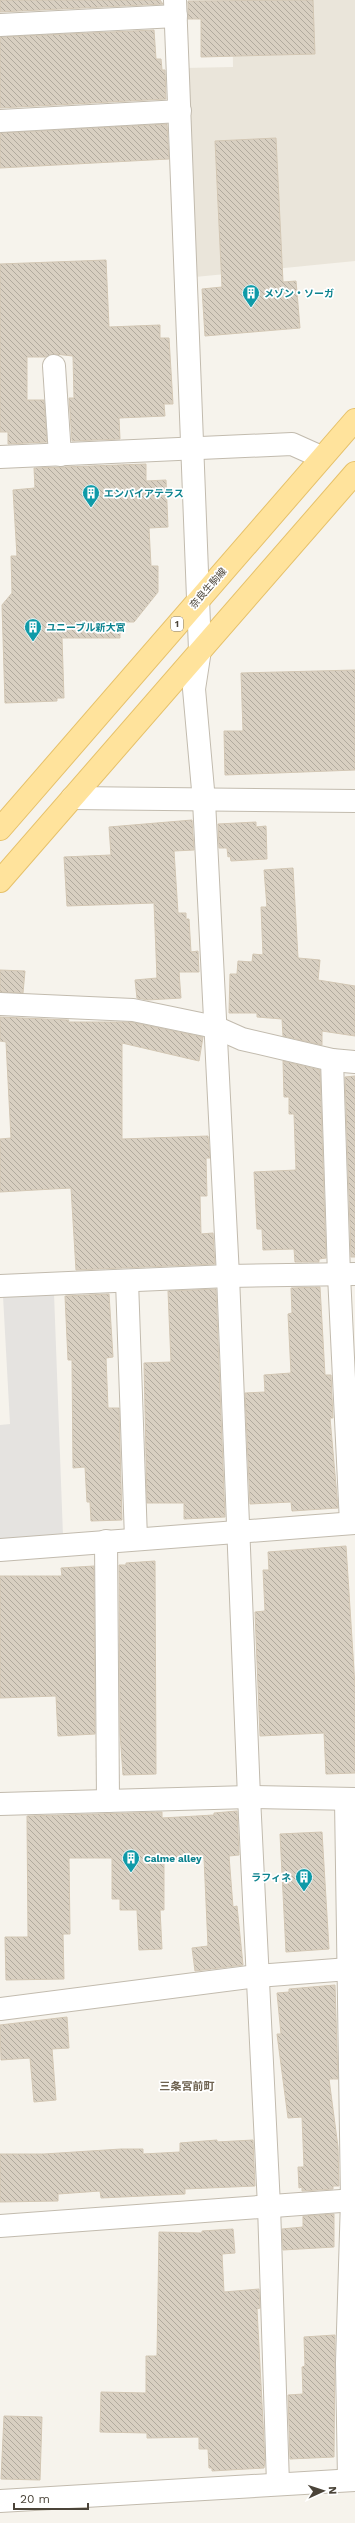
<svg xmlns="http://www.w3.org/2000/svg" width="355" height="2523" viewBox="0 0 355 2523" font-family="'Work Sans','Noto Sans JP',sans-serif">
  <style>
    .residential { fill: #eae5da }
    .parking { fill: #e5e3e0 }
    .building { fill: url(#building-back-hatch); stroke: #d3c7b4 }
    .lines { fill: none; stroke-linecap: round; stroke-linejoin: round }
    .minor-casing { stroke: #c2bbae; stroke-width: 24 }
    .major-casing { stroke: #e6c16a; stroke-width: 24 }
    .minor { stroke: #fff; stroke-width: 22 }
    .major { stroke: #ffe39c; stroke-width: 22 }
    .labels { text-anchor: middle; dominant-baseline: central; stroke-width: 3.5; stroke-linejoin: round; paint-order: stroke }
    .shield { fill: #fff; stroke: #817c74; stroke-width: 1 }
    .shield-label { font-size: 9px; font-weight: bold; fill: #4b4439 }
    .culture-label { font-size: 10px; font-weight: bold; fill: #0d838f; stroke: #fff; text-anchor: start }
    .street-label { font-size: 10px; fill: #4b4439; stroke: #fff }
    .neighbourhood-label { font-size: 11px; font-weight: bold; fill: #6e6250; stroke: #fff }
  </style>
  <defs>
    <pattern id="building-back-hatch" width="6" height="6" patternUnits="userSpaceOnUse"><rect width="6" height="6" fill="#d8cfc1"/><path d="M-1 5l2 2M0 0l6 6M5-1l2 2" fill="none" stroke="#b1aa9e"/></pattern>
  </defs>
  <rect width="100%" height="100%" fill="#f6f3ec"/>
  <polygon class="residential" points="232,0 355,0 355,261 195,277 184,68 233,67"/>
  <polygon class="parking" points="54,1293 63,1536 0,1540 0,1425 10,1424 3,1296"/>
  <g class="building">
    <polygon points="0,0 160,0 163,4 0,12"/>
    <polygon points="313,0 315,54 201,57 201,19 188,19 188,1"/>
    <polygon points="154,30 156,59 161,59 162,70 165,70 166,99 0,108 0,37"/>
    <polygon points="167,124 169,159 0,168 0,133"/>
    <polygon points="276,138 283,282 296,281 300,328 205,336 202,289 222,287 215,141"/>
    <polygon points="106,260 109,327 160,325 160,338 169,338 173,404 164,404 165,416 119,418 120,439 72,441 69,398 74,398 73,356 54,354 46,357 27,357 27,400 44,400 47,442 8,444 8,432 0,432 0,264"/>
    <polygon points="146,464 146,481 166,480 168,527 149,528 151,566 158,566 158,592 134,622 120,622 120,638 62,638 64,698 57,698 57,701 5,703 2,605 12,593 11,556 17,556 13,490 35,488 34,468"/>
    <polygon points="355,670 355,770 225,775 224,731 243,731 241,673"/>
    <polygon points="192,820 194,850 174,851 178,913 186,913 186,919 189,919 191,952 198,951 199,972 179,972 181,998 148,1000 137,998 135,980 157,978 154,903 67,906 64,857 111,855 109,827"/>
    <polygon points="256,822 256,827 266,826 267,859 231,861 230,856 228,857 227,848 219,848 218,824"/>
    <polygon points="293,868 298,958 320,960 318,980 355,986 355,1036 322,1031 322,1045 283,1036 282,1019 257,1017 257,1013 229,1013 230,974 237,974 238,961 252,962 253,954 263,955 261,907 267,907 264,870"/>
    <polygon points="0,970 25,971 23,993 0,992"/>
    <polygon points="0,1017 69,1020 68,1022 131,1022 203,1037 199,1061 122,1043 122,1139 208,1136 210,1158 206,1158 207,1196 200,1196 201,1234 213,1233 215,1264 76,1270 71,1188 0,1192 0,1139 11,1138 6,1042 0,1041"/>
    <polygon points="283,1061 320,1070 326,1258 319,1259 319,1262 295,1262 294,1249 263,1250 262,1229 257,1229 254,1172 296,1170 294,1114 289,1114 289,1097 284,1097"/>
    <polygon points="355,1076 355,1257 351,1257 345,1077"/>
    <polygon points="320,1287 325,1375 331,1375 333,1418 330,1418 338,1508 292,1511 291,1502 250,1504 245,1393 265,1392 264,1375 291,1373 288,1314 292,1313 291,1288"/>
    <polygon points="216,1289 225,1517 184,1519 184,1503 147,1503 144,1363 171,1362 168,1291"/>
    <polygon points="109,1294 113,1357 106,1358 108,1408 119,1408 122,1520 91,1521 90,1502 87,1502 85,1467 73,1468 72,1360 68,1360 65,1296"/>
    <polygon points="346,1546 355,1686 355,1773 326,1774 324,1733 260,1736 255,1612 265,1611 263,1570 269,1570 268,1552"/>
    <polygon points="155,1561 156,1774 123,1775 120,1733 119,1565 126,1565 126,1563"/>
    <polygon points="94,1566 95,1734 58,1736 56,1696 0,1698 0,1576 62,1576 61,1568"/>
    <polygon points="237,1811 239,1855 229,1856 233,1907 237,1906 243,1965 195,1971 192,1948 208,1946 204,1858 164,1860 164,1910 160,1910 162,1949 139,1950 137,1910 120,1910 120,1899 112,1899 112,1858 69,1858 70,1934 63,1934 64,1979 6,1980 5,1937 28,1937 27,1816 162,1812 162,1818 214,1815 214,1813"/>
    <polygon points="322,1832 329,1949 286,1952 280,1834"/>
    <polygon points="335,1985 338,2079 329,2079 338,2147 339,2186 333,2186 333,2189 302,2191 302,2187 299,2188 298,2167 304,2167 302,2117 288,2118 277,2034 281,2034 277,1993 289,1992 289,1989"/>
    <polygon points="67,2017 69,2048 52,2049 56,2100 34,2102 30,2058 1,2060 0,2025"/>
    <polygon points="217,2140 217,2142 253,2140 255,2186 185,2189 185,2194 101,2198 100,2191 58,2194 58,2201 0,2202 0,2154 44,2154 121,2149 143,2149 143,2154 180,2152 180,2143"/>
    <polygon points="334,2214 334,2247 283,2250 282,2229 303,2227 303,2216"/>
    <polygon points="233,2229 235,2253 222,2254 224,2292 259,2289 260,2308 257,2309 265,2460 264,2468 212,2471 212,2468 209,2468 208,2449 199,2449 199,2437 147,2438 147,2433 100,2432 101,2392 146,2393 146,2356 157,2356 159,2232 202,2233 202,2231"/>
    <polygon points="335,2335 334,2457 290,2459 288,2395 303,2394 302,2367 305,2366 304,2337"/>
    <polygon points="4,2416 42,2417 40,2480 1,2479"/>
  </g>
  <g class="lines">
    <g class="minor-casing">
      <g id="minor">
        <polyline points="175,0 200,650 194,689 204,801 228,1276 249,1797 269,2206 278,2484"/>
        <polyline points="0,25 176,16"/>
        <polyline points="0,121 180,111"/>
        <polyline points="54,366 60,455"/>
        <polyline points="0,457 292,444 321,457"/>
        <polyline points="72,798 355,801"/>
        <polyline points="0,1004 133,1010 215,1027 242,1039 332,1060 355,1062"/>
        <polyline points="332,1060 339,1275 351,1523"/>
        <polyline points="127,1281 136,1539"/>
        <polyline points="0,1286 228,1276 355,1274"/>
        <polyline points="106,1541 108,1801"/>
        <polyline points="0,1550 355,1523"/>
        <polyline points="346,1800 352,2200 347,2363 349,2480"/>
        <polyline points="0,1804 249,1797 355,1799"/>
        <polyline points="0,2009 257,1976 349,1969"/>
        <polyline points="0,2226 355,2200"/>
        <polyline points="0,2501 355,2480"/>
      </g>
    </g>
    <g class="major-casing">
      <g id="major">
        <polyline points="0,829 355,420"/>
        <polyline points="0,881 355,473"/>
      </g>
    </g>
    <use href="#minor" class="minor"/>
    <use href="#major" class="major"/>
  </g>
  <defs>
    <g id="building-pin" transform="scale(0.9)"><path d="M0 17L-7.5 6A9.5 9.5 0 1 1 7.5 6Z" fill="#0f9aa8" stroke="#fff"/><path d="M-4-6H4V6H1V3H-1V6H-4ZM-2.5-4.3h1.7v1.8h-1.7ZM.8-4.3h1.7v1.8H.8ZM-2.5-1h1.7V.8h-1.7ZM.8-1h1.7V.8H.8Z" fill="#fff"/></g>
  </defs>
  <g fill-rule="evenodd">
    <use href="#building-pin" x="251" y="293"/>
    <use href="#building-pin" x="91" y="493"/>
    <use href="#building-pin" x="33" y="627"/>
    <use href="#building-pin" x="131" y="1858"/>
    <use href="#building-pin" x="304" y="1877"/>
  </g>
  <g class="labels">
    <rect class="shield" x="171" y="617" width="12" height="14" rx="3"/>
    <g class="shield-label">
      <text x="177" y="624">1</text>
    </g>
    <g class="culture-label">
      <text x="264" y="293">メゾン・ソーガ</text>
      <text x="104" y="493">エンパイアテラス</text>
      <text x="46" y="627">ユニーブル新大宮</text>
      <text x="144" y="1858">Calme alley</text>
      <text x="291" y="1877" text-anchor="end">ラフィネ</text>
    </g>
    <g class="street-label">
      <text transform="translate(208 588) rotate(-49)">奈良生駒線</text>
    </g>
    <g class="neighbourhood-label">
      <text x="187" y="2086">三条宮前町</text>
    </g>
  </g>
  <g transform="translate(323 2491) rotate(87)" stroke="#ffffff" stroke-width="3" paint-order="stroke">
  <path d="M0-3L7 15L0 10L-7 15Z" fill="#4b4439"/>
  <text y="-6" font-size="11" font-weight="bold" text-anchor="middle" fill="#4b4439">N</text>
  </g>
  <path d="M14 2503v6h74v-6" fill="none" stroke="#4b4439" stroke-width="2"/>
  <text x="20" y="2503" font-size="12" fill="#4b4439" stroke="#ffffff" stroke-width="3" paint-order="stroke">20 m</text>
</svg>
